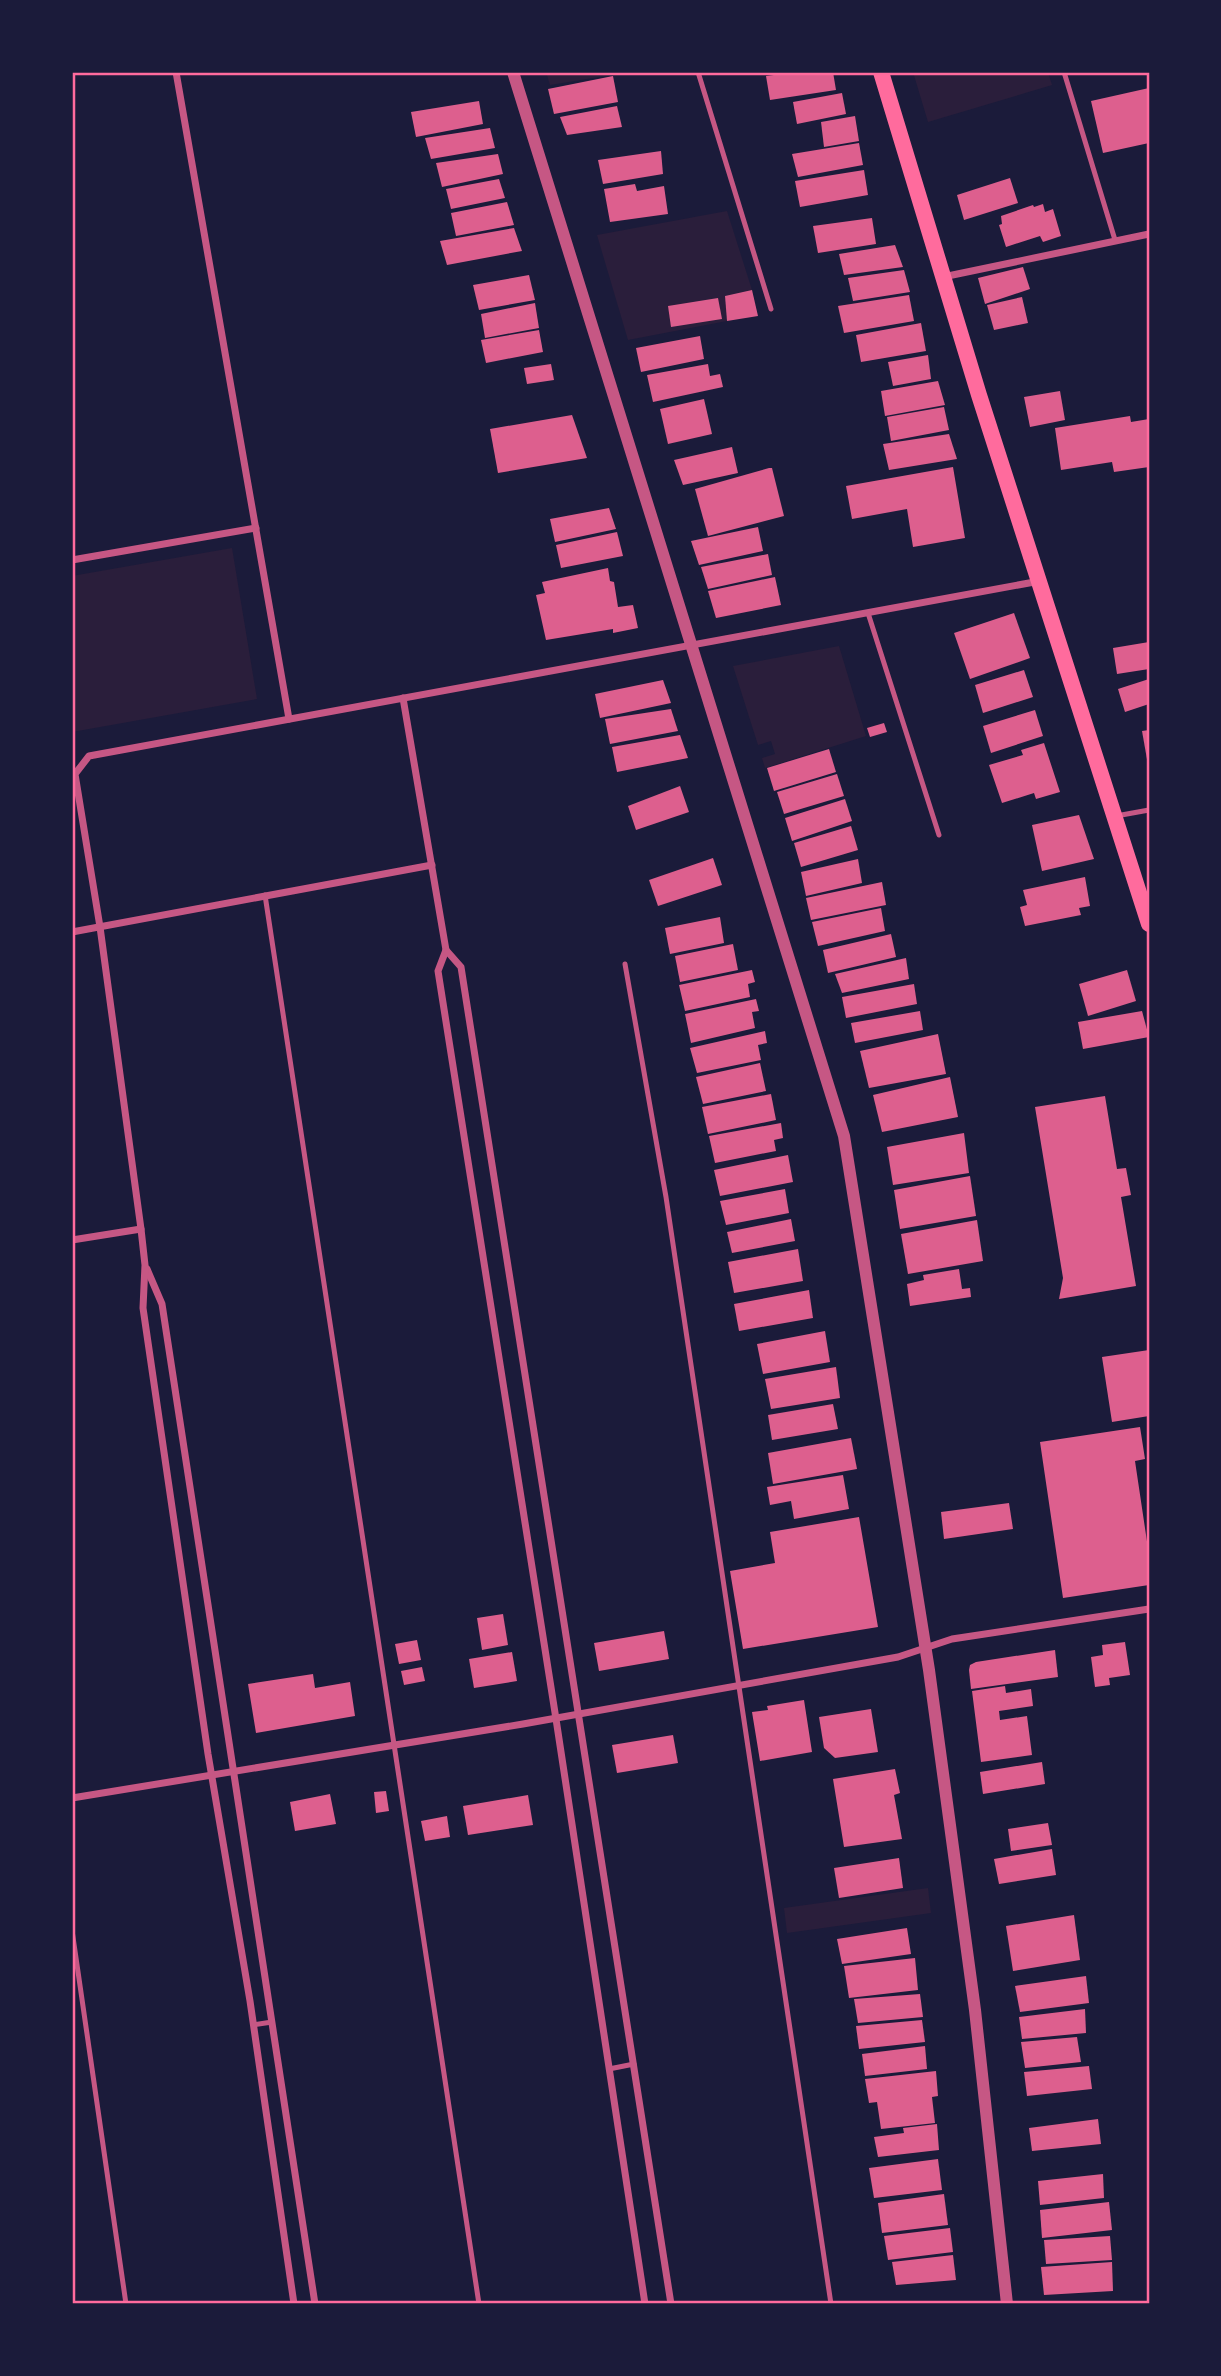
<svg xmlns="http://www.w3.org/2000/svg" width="1221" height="2376" viewBox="0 0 1221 2376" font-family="Ubuntu,sans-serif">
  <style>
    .green { fill: #2a1e3b }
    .building { fill: #dd5f8e }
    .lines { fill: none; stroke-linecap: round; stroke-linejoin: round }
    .service { stroke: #c65784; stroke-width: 5 }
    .minor { stroke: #c65784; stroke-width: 7 }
    .tertiary { stroke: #c65784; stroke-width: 12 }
    .primary { stroke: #ff6b9d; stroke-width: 16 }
    .neatline { fill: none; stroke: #ff6b9d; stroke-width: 2.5 }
  </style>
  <rect width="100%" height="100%" fill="#1b1b3a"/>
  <g class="green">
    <polygon points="546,72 630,72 550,85"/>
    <polygon points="913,72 1048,72 1052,85 928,122"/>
    <polygon points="727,211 752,290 725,296 727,321 628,340 597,235"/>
    <polygon points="232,548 257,699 72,732 72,576"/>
    <polygon points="839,646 866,736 765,768 762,758 775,754 771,741 758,745 733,666"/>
    <polygon points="928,1888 931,1913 787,1933 784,1908"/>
  </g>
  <g class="building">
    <polygon points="797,72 833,72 836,90 770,100 766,76"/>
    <polygon points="613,76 618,102 554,114 548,89"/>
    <polygon points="1149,88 1149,143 1103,153 1091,101"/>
    <polygon points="842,93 846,114 797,124 793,102"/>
    <polygon points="479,101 483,124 416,137 411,112"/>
    <polygon points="617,106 622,127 567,135 560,117"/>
    <polygon points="855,116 859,141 824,147 821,122"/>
    <polygon points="490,128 495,148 431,159 425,138"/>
    <polygon points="859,143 863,165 798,177 792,154"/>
    <polygon points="661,151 663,174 603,184 598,160"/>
    <polygon points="498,154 503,174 442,187 436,163"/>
    <polygon points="864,170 868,195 800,207 795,181"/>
    <polygon points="1010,178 1018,203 964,220 957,195"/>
    <polygon points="499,179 505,198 451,209 446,189"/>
    <polygon points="635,184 637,191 664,186 668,214 610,222 604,189"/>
    <polygon points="507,202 514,225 456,236 451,213"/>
    <polygon points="1043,204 1045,212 1053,209 1061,236 1043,242 1040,236 1006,247 999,225 1002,224 1001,216 1033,205 1034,207"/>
    <polygon points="872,218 876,244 818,253 813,226"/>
    <polygon points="514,228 522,251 447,265 440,241"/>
    <polygon points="895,245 903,267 844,275 839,254"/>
    <polygon points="1023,267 1030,289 985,304 978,278"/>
    <polygon points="904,270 910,292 853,301 848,278"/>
    <polygon points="529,275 535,300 479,310 473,285"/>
    <polygon points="752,290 758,316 727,321 725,296"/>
    <polygon points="909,295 914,321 844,333 838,306"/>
    <polygon points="1022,297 1028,323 994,330 987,305"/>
    <polygon points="718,298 722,319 671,327 668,306"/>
    <polygon points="535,303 539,328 485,338 481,314"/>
    <polygon points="921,323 926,351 861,362 856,335"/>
    <polygon points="539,330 543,352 486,363 481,340"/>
    <polygon points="700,336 704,359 641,372 636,348"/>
    <polygon points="928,355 931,379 893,386 888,362"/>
    <polygon points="551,364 554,380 527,384 524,368"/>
    <polygon points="708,364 710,376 720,374 723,387 653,402 647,375"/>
    <polygon points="938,381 945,405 885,416 881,391"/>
    <polygon points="1060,391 1065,420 1030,427 1024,397"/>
    <polygon points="704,399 712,434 668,444 660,409"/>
    <polygon points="944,407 949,430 891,441 887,417"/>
    <polygon points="572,415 587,458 498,473 490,429"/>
    <polygon points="1130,416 1131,422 1149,419 1149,467 1114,472 1112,462 1061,470 1055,428"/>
    <polygon points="949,434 957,459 889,470 883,444"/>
    <polygon points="732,447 738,473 683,485 674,460"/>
    <polygon points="953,467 965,538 913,547 907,509 852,519 846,486"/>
    <polygon points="769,468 772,468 784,516 708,536 695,489"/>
    <polygon points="609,508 616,529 555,542 550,519"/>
    <polygon points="758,527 763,551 699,565 691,541"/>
    <polygon points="617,532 623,556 561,568 556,545"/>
    <polygon points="768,554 772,575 708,589 701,567"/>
    <polygon points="608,568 610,581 614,582 618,607 633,605 638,628 613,633 613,629 546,640 536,595 545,593 542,582"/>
    <polygon points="775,577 781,605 716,618 708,591"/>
    <polygon points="1014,613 1030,658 970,679 954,633"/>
    <polygon points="1149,642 1149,669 1117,674 1113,648"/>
    <polygon points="1024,670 1033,697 983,713 975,685"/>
    <polygon points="1149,679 1149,704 1125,712 1118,689"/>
    <polygon points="663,680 671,703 600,718 595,694"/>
    <polygon points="671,709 678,731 610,744 605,719"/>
    <polygon points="1035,710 1043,736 991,753 983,726"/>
    <polygon points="884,723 887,732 870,737 867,728"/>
    <polygon points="1149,730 1149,765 1148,765 1142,731"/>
    <polygon points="680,735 688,758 617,772 612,747"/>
    <polygon points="1044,743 1060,792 1036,799 1034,793 1002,803 989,765 1023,755 1021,750"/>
    <polygon points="829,749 836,772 774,791 767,768"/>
    <polygon points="837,774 844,796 784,814 777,792"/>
    <polygon points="680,786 689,812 636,830 628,806"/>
    <polygon points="845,799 852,821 792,841 785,818"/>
    <polygon points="1079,815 1094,859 1042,871 1032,825"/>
    <polygon points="851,826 858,850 801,867 794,843"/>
    <polygon points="713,858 722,885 658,906 649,880"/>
    <polygon points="858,859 862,883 806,896 801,872"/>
    <polygon points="1085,877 1090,906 1079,908 1081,915 1025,926 1020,907 1027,905 1023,890"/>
    <polygon points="882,882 886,905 811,920 806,898"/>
    <polygon points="881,908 885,931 818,946 812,922"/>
    <polygon points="720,917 724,943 670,954 665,928"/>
    <polygon points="891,934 896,957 828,973 823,950"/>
    <polygon points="733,944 738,970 680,982 675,956"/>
    <polygon points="906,958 909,979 842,993 835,974"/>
    <polygon points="752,970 755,982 748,984 750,997 685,1011 679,985"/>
    <polygon points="1127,970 1136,1001 1088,1016 1079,984"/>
    <polygon points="914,984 917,1004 846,1018 842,997"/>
    <polygon points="756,999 759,1011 752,1012 755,1028 691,1043 685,1014"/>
    <polygon points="920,1011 923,1030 855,1043 851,1023"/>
    <polygon points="1142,1011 1149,1037 1083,1049 1078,1022"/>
    <polygon points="765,1031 767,1043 758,1045 761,1060 697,1073 690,1048"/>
    <polygon points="938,1034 946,1074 869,1088 860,1051"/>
    <polygon points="760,1063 766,1091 703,1104 696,1077"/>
    <polygon points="950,1077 958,1117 882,1132 873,1095"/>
    <polygon points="771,1094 776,1120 708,1134 702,1107"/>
    <polygon points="1105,1096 1117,1169 1126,1168 1131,1195 1121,1197 1136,1286 1059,1299 1063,1278 1035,1107"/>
    <polygon points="781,1123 783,1138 774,1140 776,1151 715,1163 709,1136"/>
    <polygon points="964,1133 969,1173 893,1185 887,1147"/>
    <polygon points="788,1155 793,1182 720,1196 714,1170"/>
    <polygon points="970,1176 976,1216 900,1229 894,1190"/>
    <polygon points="785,1189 789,1213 726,1225 720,1201"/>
    <polygon points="791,1219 795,1241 732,1253 727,1232"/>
    <polygon points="977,1220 983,1261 908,1274 901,1234"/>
    <polygon points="798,1249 803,1281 734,1293 728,1262"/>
    <polygon points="959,1269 962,1289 970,1288 971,1297 910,1306 907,1284 924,1280 923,1275"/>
    <polygon points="809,1290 813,1318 739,1331 734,1304"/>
    <polygon points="825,1331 830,1362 763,1374 757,1344"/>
    <polygon points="1149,1350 1149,1416 1112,1422 1102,1357"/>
    <polygon points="836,1367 840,1398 771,1409 765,1379"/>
    <polygon points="833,1404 838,1429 772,1440 768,1415"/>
    <polygon points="1140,1427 1145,1459 1135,1461 1149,1555 1149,1585 1063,1598 1040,1442"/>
    <polygon points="851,1438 857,1469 773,1484 768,1453"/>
    <polygon points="843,1475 849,1509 794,1519 791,1501 770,1505 767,1487"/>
    <polygon points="1009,1503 1013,1529 944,1539 941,1512"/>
    <polygon points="859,1517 878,1627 743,1649 730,1571 775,1563 770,1532"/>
    <polygon points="503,1614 508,1645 482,1650 477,1618"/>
    <polygon points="664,1631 669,1659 599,1671 594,1643"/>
    <polygon points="417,1640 421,1660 399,1664 395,1644"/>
    <polygon points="1125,1642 1130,1675 1109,1678 1110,1685 1095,1687 1091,1657 1103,1655 1102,1645"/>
    <polygon points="1055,1650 1058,1677 971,1689 969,1670 970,1665 976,1662"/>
    <polygon points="512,1652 517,1681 474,1688 469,1659"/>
    <polygon points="422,1667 425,1681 404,1685 401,1671"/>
    <polygon points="313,1674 315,1688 350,1682 355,1716 256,1733 248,1684"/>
    <polygon points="1005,1686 1006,1693 1031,1689 1033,1706 999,1711 1000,1720 1027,1716 1032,1755 981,1762 972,1691"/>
    <polygon points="804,1700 812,1752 760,1761 752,1712 768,1710 767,1706"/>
    <polygon points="871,1709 878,1752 835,1758 824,1748 819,1717"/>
    <polygon points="673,1735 678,1763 617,1773 612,1745"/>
    <polygon points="1042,1762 1045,1784 983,1794 980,1772"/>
    <polygon points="895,1769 900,1793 894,1795 902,1839 844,1847 833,1779"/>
    <polygon points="386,1791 389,1811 376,1813 374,1792"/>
    <polygon points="330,1794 336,1824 295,1831 290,1802"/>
    <polygon points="528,1795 533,1825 468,1835 463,1806"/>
    <polygon points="447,1816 450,1837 425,1841 421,1821"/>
    <polygon points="1048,1823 1052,1845 1011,1851 1008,1829"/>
    <polygon points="1052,1849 1056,1875 999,1884 994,1859"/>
    <polygon points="899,1858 903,1888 839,1898 834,1868"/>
    <polygon points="1074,1915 1080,1960 1013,1971 1006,1926"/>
    <polygon points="907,1928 911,1954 842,1964 837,1939"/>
    <polygon points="915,1958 918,1990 849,1998 844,1966"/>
    <polygon points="1086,1976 1089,2003 1020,2012 1015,1986"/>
    <polygon points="920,1994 923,2017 858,2023 854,1999"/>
    <polygon points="1085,2009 1086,2033 1022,2039 1019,2017"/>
    <polygon points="922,2020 925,2042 859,2049 856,2026"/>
    <polygon points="1077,2037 1081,2062 1025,2068 1021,2042"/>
    <polygon points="925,2046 927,2069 865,2076 862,2054"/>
    <polygon points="1089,2066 1092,2089 1027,2096 1024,2072"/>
    <polygon points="936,2071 938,2096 932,2097 935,2123 881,2129 877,2102 869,2103 865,2079"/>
    <polygon points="1098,2119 1101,2144 1032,2151 1029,2128"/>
    <polygon points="937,2124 939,2150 878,2157 874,2137 904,2133 903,2128"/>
    <polygon points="938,2159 942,2190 874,2198 869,2168"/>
    <polygon points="1103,2174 1104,2198 1040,2205 1038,2181"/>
    <polygon points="944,2194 948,2225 882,2233 878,2203"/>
    <polygon points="1109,2202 1112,2230 1042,2238 1040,2210"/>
    <polygon points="950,2228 953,2252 888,2260 884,2236"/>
    <polygon points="1110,2236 1112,2260 1046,2264 1044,2240"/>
    <polygon points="953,2255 956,2280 896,2285 892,2262"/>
    <polygon points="1112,2262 1113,2291 1044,2295 1041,2267"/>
  </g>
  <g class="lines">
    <g class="service">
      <polyline points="698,72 771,309"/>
      <polyline points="1064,72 1115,240"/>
      <polyline points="868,613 939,835"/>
      <polyline points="1116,816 1149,810"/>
      <polyline points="265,895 479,2304"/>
      <polyline points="625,964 666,1197 831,2304"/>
      <polyline points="72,1930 126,2304"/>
      <polyline points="253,2025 272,2022"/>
      <polyline points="609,2069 634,2064"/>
    </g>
    <g class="minor">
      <polyline points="176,72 289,719"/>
      <polyline points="943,277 1149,234"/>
      <polyline points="72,560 256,528"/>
      <polyline points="403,698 446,950 438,971 556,1719 645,2304"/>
      <polyline points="72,932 432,865"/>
      <polyline points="446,950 461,967 671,2304"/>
      <polyline points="72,1240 141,1229"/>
      <polyline points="147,1269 162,1304 315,2304"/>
      <polyline points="72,1798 523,1724 898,1657 952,1639 1149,1609"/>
      <polyline points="294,2304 250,2001 208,1754 143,1308 145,1265 141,1229 100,927 75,774 89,756 1040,581"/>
    </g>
    <polyline class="tertiary" points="513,72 844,1136 929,1670 975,2010 1007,2304"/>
    <polyline class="primary" points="881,72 979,395 1149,924"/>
  </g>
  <rect width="1221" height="2376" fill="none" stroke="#1b1b3a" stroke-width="147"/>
  <rect x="74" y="74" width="1074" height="2228" class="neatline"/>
</svg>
